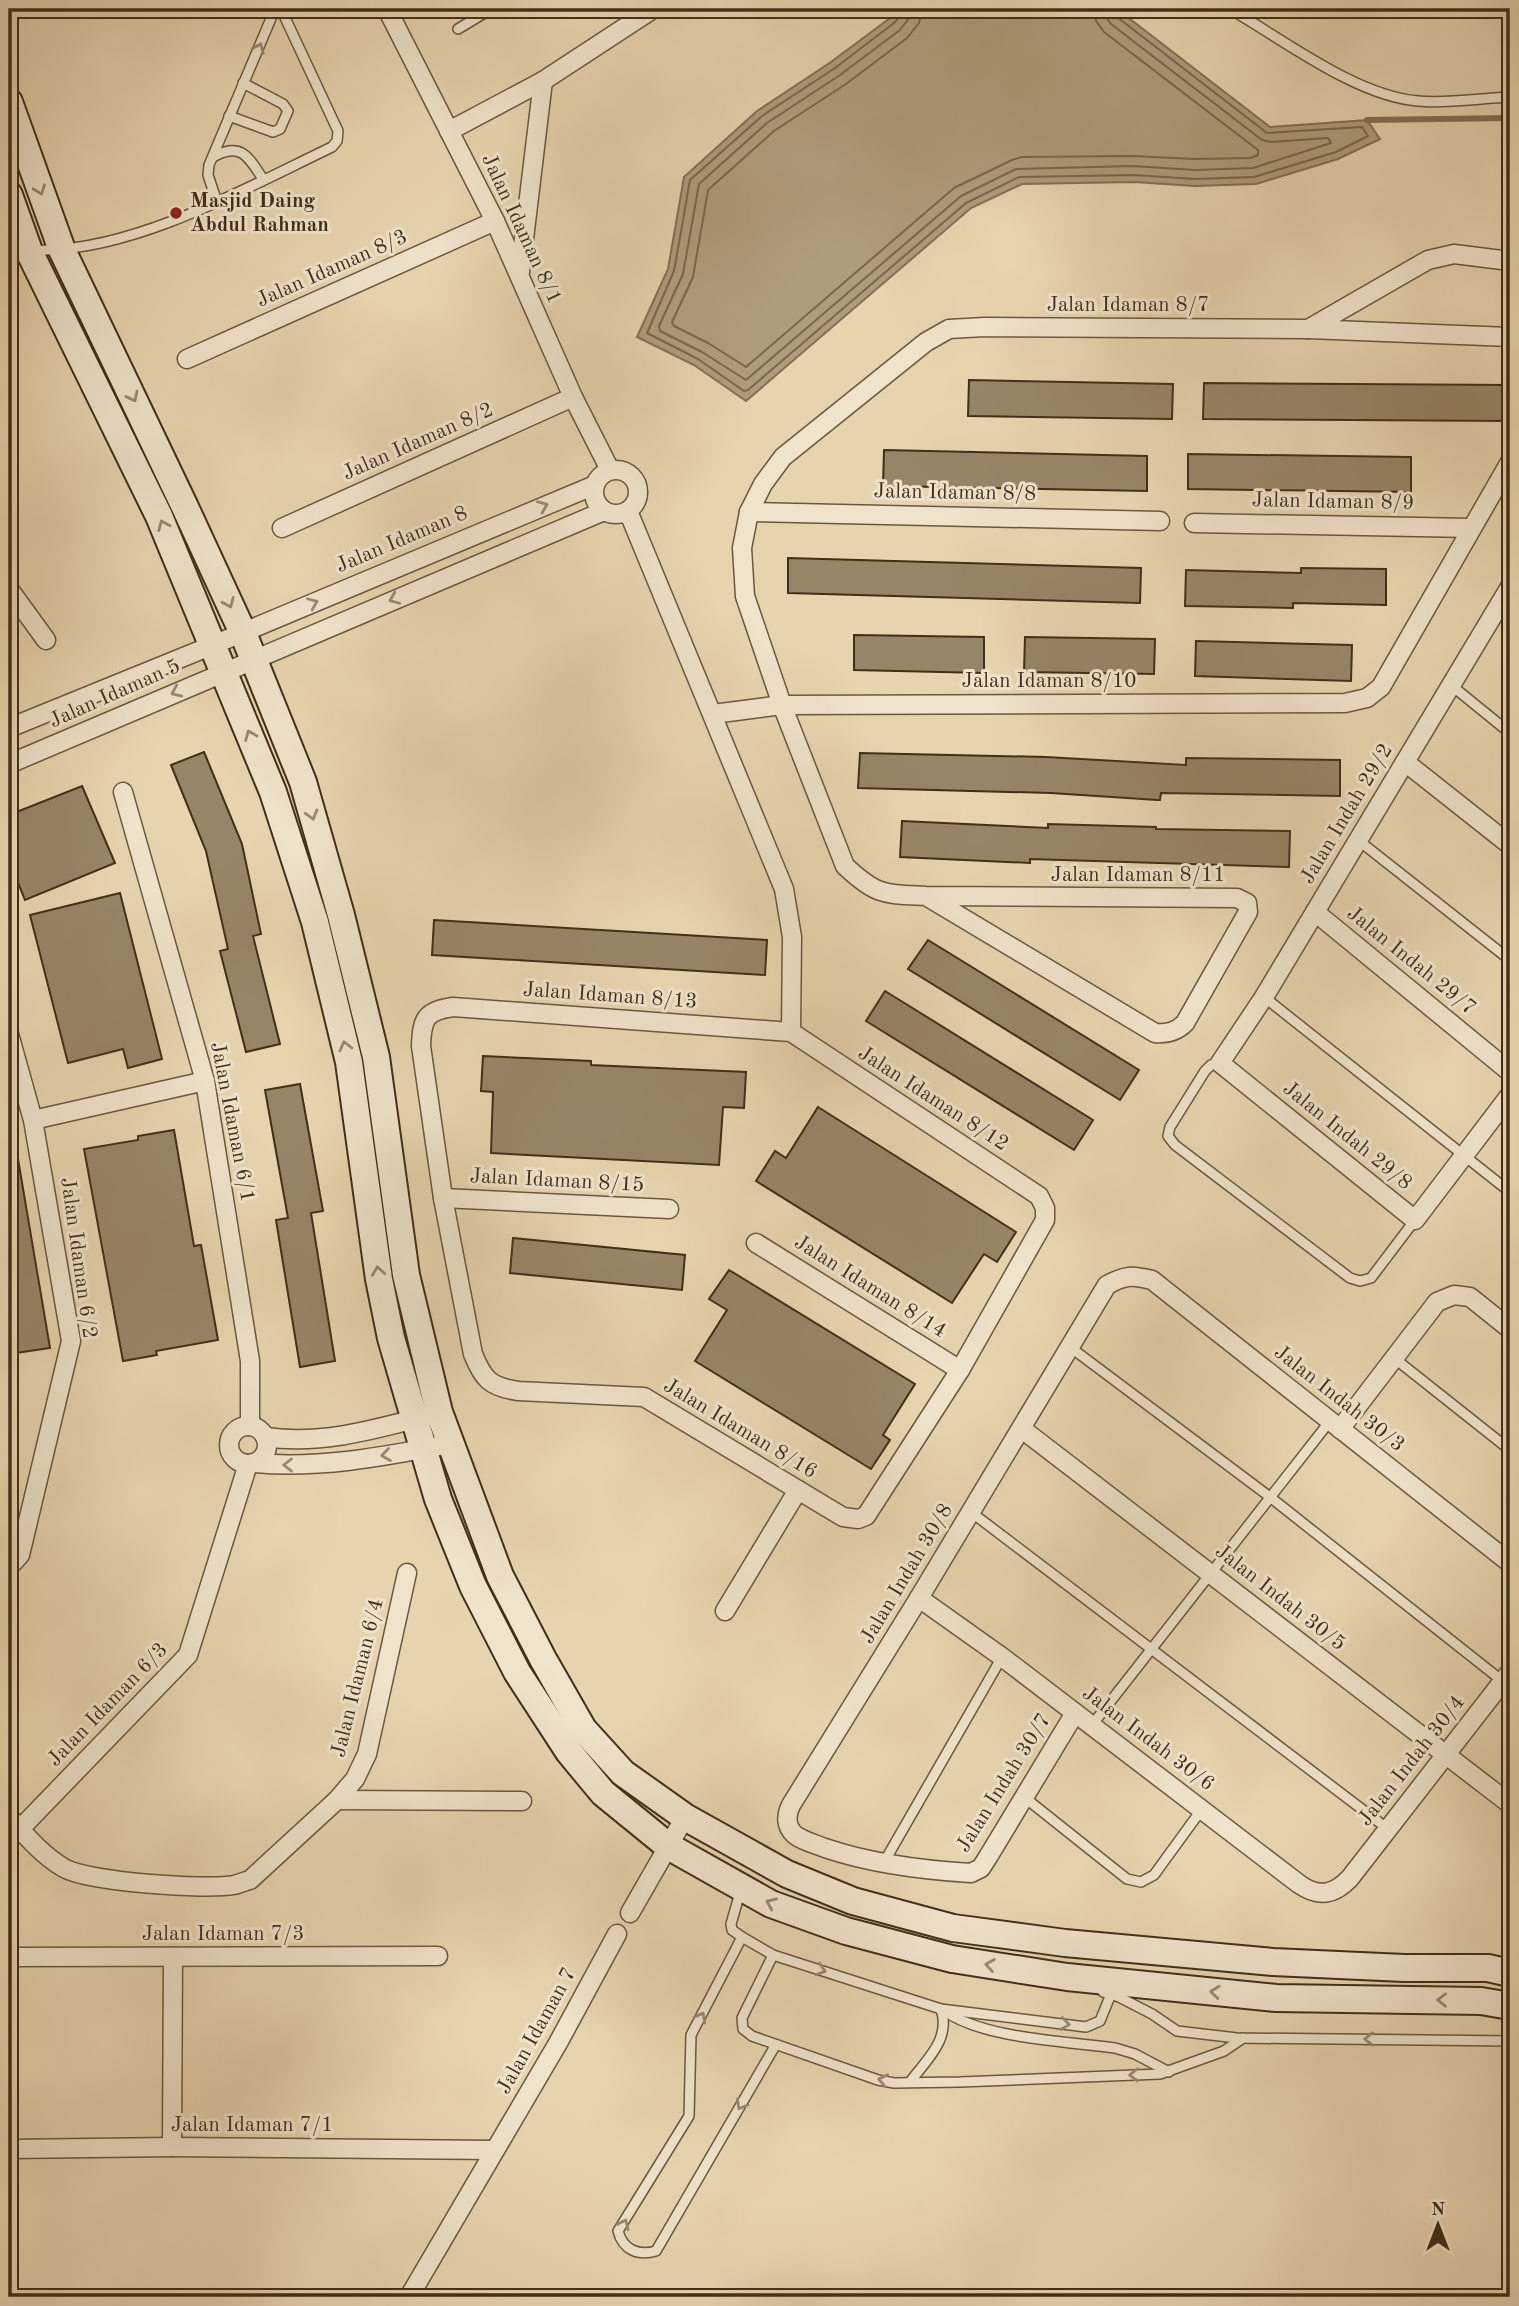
<svg xmlns="http://www.w3.org/2000/svg" width="1519" height="2306" viewBox="0 0 1519 2306" font-family="'Old Standard TT',serif">
  <style>
    .water { fill: #af9c7c; stroke: #837054; stroke-width: 2 }
    .lines { fill: none; stroke-linecap: round; stroke-linejoin: round }
    .shore { stroke: #78664a; stroke-width: 2 }
    .stream { stroke: #837054; stroke-width: 6 }
    .building { fill: #978567; stroke: #412f19; stroke-width: 2 }
    .lane-casing { stroke: #6a583e; stroke-width: 12 }
    .street-casing { stroke: #6a583e; stroke-width: 21 }
    .secondary-casing { stroke: #412f19; stroke-width: 30 }
    .lane { stroke: #efe3cb; stroke-width: 9 }
    .street { stroke: #efe3cb; stroke-width: 18 }
    .secondary { stroke: #efe3cb; stroke-width: 26 }
    .oneway { stroke: #988972 }
    .poi-dot { fill: #8f2418; stroke: #efe3cb; stroke-width: 2.5 }
    .labels { text-anchor: middle; dominant-baseline: central; stroke-width: 6; stroke-linejoin: round; paint-order: stroke }
    .poi-label { font-size: 21px; font-weight: bold; fill: #412f19; stroke: #efe3cb; text-anchor: start }
    .street-label { font-size: 21px; fill: #412f19; stroke: #efe3cb }
  </style>
  <rect width="100%" height="100%" fill="#e7d4af"/>
  <filter id="stains"><feTurbulence type="fractalNoise" baseFrequency=".00286" numOctaves="4"/><feColorMatrix values="0 0 0 0 .2 0 0 0 0 .09 0 0 0 0 .02 0 0 0 .5 -.17"/></filter>
  <radialGradient id="worn" r=".72"><stop offset=".6" stop-color="#630" stop-opacity="0"/><stop offset="1" stop-color="#630" stop-opacity=".3"/></radialGradient>
  <polygon class="water" points="898,9 1117,9 1270,127 1367,120 1380,139 1338,159 1256,184 1195,186 1134,182 1022,184 971,208 746,401 694,365 637,337 668,269 684,177 757,111 831,62 890,18"/>
  <g class="lines">
    <g class="shore">
      <polyline points="902,9 902,14 894,23 835,68 762,116 690,180 674,271 647,333 698,359 744,391 748,390 966,203 1019,177 1134,175 1195,179 1254,177 1336,152 1368,136 1362,127 1267,133 1117,17 1113,9"/>
      <polyline points="911,9 909,18 900,30 840,75 767,123 699,184 683,274 659,326 660,331 702,352 746,380 961,196 1016,169 1133,166 1195,170 1253,168 1331,143 1328,138 1271,142 1262,140 1111,24 1106,17 1105,9"/>
      <polyline points="922,9 919,23 907,38 846,84 774,131 708,190 693,277 672,322 674,326 708,343 746,367 954,188 1012,160 1022,157 1133,156 1195,159 1251,158 1258,155 1258,150 1104,32 1096,21 1094,9"/>
    </g>
    <polyline class="stream" points="1367,120 1510,118"/>
  </g>
  <g class="building">
    <polygon points="969,380 1173,384 1172,419 968,416"/>
    <polygon points="1204,383 1510,385 1510,421 1203,419"/>
    <polygon points="884,450 1147,456 1147,491 883,486"/>
    <polygon points="1188,454 1411,457 1411,492 1188,489"/>
    <polygon points="788,558 1141,568 1140,603 788,593"/>
    <polygon points="1301,568 1386,569 1386,605 1293,603 1293,608 1185,606 1186,570 1301,573"/>
    <polygon points="854,635 984,637 984,673 854,670"/>
    <polygon points="1025,637 1155,639 1154,674 1024,672"/>
    <polygon points="1196,641 1352,645 1351,681 1195,676"/>
    <polygon points="204,752 242,844 261,934 253,936 280,1044 246,1052 220,951 228,949 206,851 171,765"/>
    <polygon points="860,753 1046,757 1186,765 1186,758 1340,760 1340,796 1161,793 1160,800 1157,800 1051,793 858,788"/>
    <polygon points="82,786 115,863 25,900 9,860 9,815"/>
    <polygon points="902,821 1048,828 1048,824 1156,827 1156,829 1290,831 1289,867 1030,859 1030,863 900,857"/>
    <polygon points="120,893 162,1059 128,1068 123,1049 68,1063 30,915"/>
    <polygon points="434,920 767,940 765,975 432,955"/>
    <polygon points="928,940 1139,1070 1120,1100 908,969"/>
    <polygon points="885,991 1093,1120 1074,1150 866,1021"/>
    <polygon points="483,1056 591,1061 591,1065 746,1072 744,1108 723,1107 719,1165 491,1153 493,1092 481,1091"/>
    <polygon points="300,1084 323,1211 311,1213 335,1361 300,1367 276,1220 288,1218 265,1090"/>
    <polygon points="818,1107 1016,1232 997,1262 984,1254 952,1303 756,1181 775,1151 786,1158"/>
    <polygon points="174,1130 194,1246 201,1245 218,1340 156,1351 157,1355 123,1361 84,1149 138,1140 138,1136"/>
    <polygon points="9,1153 17,1153 50,1348 9,1354"/>
    <polygon points="513,1238 685,1255 682,1290 510,1273"/>
    <polygon points="729,1270 915,1384 883,1435 890,1440 871,1469 695,1361 727,1310 709,1299"/>
  </g>
  <g class="lines">
    <g class="lane-casing">
      <g id="lane">
        <polyline points="624,9 633,23"/>
        <path d="M1230 9C1284 40 1356 96 1418 101 1445 104 1482 98 1510 97"/>
        <polyline points="458,29 491,9"/>
        <polyline points="229,116 273,132 280,129 288,111 283,104 243,83"/>
        <path d="M215 156C242 142 249 158 263 179"/>
        <polyline points="217,202 208,175 209,165 275,9"/>
        <path d="M9 250C21 253 34 250 46 250 140 248 248 187 332 147L337 141 338 131 281 9"/>
        <polyline points="1451,685 1510,733"/>
        <polyline points="1358,840 1510,960"/>
        <polyline points="1264,997 1510,1192"/>
        <polyline points="1220,1063 1211,1065 1205,1071 1170,1127 1168,1136 1175,1145 1350,1278 1360,1281 1371,1278 1415,1220"/>
        <polyline points="1070,1347 1270,1497 1510,1687"/>
        <polyline points="1394,1358 1510,1450"/>
        <polyline points="971,1512 1388,1829"/>
        <polyline points="1092,1725 1330,1421"/>
        <polyline points="1024,1797 1127,1879 1141,1882 1154,1875 1202,1809"/>
        <polyline points="883,1864 1002,1657"/>
        <polyline points="741,1889 731,1924 732,1930 742,1937 773,1955 941,2009 1086,2027 1100,2021 1111,1994"/>
        <path d="M742 1937 691 2035 689 2116 618 2231C623 2250 638 2256 656 2251L775 2046"/>
        <polyline points="773,1955 742,2018 743,2029 752,2036 878,2080 894,2083 960,2082 1160,2074 1224,2051 1243,2038"/>
        <polyline points="1103,1992 1119,1997 1152,2014 1177,2031 1237,2038 1510,2041"/>
        <path d="M943 2010C983 2039 1065 2041 1115 2048L1135 2054 1169 2072"/>
        <path d="M910 2082C927 2059 951 2039 941 2009"/>
      </g>
    </g>
    <g class="street-casing">
      <g id="street">
        <polyline points="387,9 495,221 573,397 610,470"/>
        <polyline points="449,131 543,81 653,9"/>
        <polyline points="520,272 543,81"/>
        <polyline points="1308,329 1428,260 1454,254 1510,261"/>
        <polyline points="187,359 495,221"/>
        <circle cx="616" cy="492" r="22"/>
        <polyline points="628,511 784,889 792,937 791,1032"/>
        <polyline points="749,512 1160,521"/>
        <polyline points="1194,523 1471,528"/>
        <polyline points="282,528 573,397"/>
        <polyline points="1510,587 1264,997 1220,1063 1415,1220 1510,1095"/>
        <polyline points="9,589 46,640"/>
        <polyline points="713,714 782,705 1345,703 1367,698 1381,687 1510,462"/>
        <polyline points="9,728 213,645 595,485"/>
        <polyline points="1405,762 1510,845"/>
        <polyline points="9,764 604,511"/>
        <polyline points="123,792 205,1081 250,1361 250,1426"/>
        <path d="M926 896 1155 1033C1167 1034 1176 1032 1185 1023L1248 912 1247 903 1237 898 926 896C884 894 877 896 845 866L782 705 745 596 742 548 749 512 763 484 783 457 926 342 949 329 984 327 1308 329 1510 337"/>
        <polyline points="1315,912 1510,1072"/>
        <path d="M453 1007 791 1032 1039 1196 1045 1208V1220L960 1370 866 1516 858 1519 843 1517 644 1397 518 1391C490 1387 483 1379 473 1354L443 1198 421 1046C422 1019 425 1011 453 1007Z"/>
        <polyline points="9,1034 33,1120 71,1341 20,1555 9,1567"/>
        <polyline points="33,1120 205,1081"/>
        <polyline points="443,1198 669,1209"/>
        <polyline points="756,1243 960,1370"/>
        <circle cx="248" cy="1445" r="19"/>
        <polyline points="1022,1429 1510,1804"/>
        <polyline points="1340,1429 1437,1302 1454,1295 1470,1297 1510,1329"/>
        <path d="M265 1437C320 1445 373 1430 426 1416"/>
        <path d="M255 1463C321 1469 386 1456 450 1444"/>
        <path d="M919 1598 1002 1657 1299 1884C1319 1898 1334 1895 1350 1878L1510 1672"/>
        <polyline points="725,1611 798,1490"/>
        <path d="M1075 1713 988 1857 981 1868 971 1873C921 1870 872 1864 825 1848 815 1844 803 1841 795 1835 785 1826 786 1815 791 1805L919 1598 1107 1285C1126 1275 1132 1275 1152 1280L1510 1563"/>
        <polyline points="337,1800 522,1801"/>
        <path d="M9 1817C25 1835 43 1856 64 1868 88 1882 206 1890 234 1885 239 1884 245 1881 250 1880L337 1800 355 1779 367 1754 407 1573"/>
        <polyline points="9,1838 20,1829 188,1655 248,1464"/>
        <polyline points="630,1913 685,1817"/>
        <polyline points="9,1957 438,1956"/>
        <polyline points="172,2147 173,1957"/>
        <polyline points="9,2149 172,2147 495,2150"/>
        <polyline points="409,2297 558,2043 617,1934"/>
      </g>
    </g>
    <g class="secondary-casing">
      <g id="secondary">
        <polyline points="9,102 62,250 184,505 243,633 303,782 341,915 376,1057 406,1275 439,1412 500,1576 543,1659 583,1729 623,1773 685,1817 787,1874 853,1901 953,1928 1065,1943 1273,1962 1404,1968 1488,1968 1510,1973"/>
        <polyline points="9,195 29,251 159,516 273,792 315,922 349,1062 379,1279 391,1338 438,1499 473,1586 517,1672 569,1752 603,1793 668,1846 771,1904 846,1931 952,1959 1067,1977 1276,1998 1481,2001 1510,2006"/>
      </g>
    </g>
    <use href="#lane" class="lane"/>
    <use href="#street" class="street"/>
    <use href="#secondary" class="secondary"/>
  </g>
  <defs><path id="oneway-chevron" d="M-2-3.5L2.5 0L-2 3.5" fill="none" stroke-width="1.6" stroke-linecap="round" stroke-linejoin="round" transform="scale(1.75)"/></defs>
  <g class="oneway">
    <use href="#oneway-chevron" transform="translate(259 48) rotate(-67)"/>
    <use href="#oneway-chevron" transform="translate(40 190) rotate(70)"/>
    <use href="#oneway-chevron" transform="translate(133 397) rotate(64)"/>
    <use href="#oneway-chevron" transform="translate(543 506) rotate(-22)"/>
    <use href="#oneway-chevron" transform="translate(163 525) rotate(-113)"/>
    <use href="#oneway-chevron" transform="translate(394 599) rotate(157)"/>
    <use href="#oneway-chevron" transform="translate(229 603) rotate(66)"/>
    <use href="#oneway-chevron" transform="translate(313 603) rotate(-23)"/>
    <use href="#oneway-chevron" transform="translate(176 692) rotate(156)"/>
    <use href="#oneway-chevron" transform="translate(250 735) rotate(-112)"/>
    <use href="#oneway-chevron" transform="translate(312 815) rotate(74)"/>
    <use href="#oneway-chevron" transform="translate(345 1046) rotate(-104)"/>
    <use href="#oneway-chevron" transform="translate(378 1271) rotate(-98)"/>
    <use href="#oneway-chevron" transform="translate(386 1455) rotate(171)"/>
    <use href="#oneway-chevron" transform="translate(288 1465) rotate(-180)"/>
    <use href="#oneway-chevron" transform="translate(771 1903) rotate(-156)"/>
    <use href="#oneway-chevron" transform="translate(990 1965) rotate(-171)"/>
    <use href="#oneway-chevron" transform="translate(821 1970) rotate(18)"/>
    <use href="#oneway-chevron" transform="translate(1215 1992) rotate(-174)"/>
    <use href="#oneway-chevron" transform="translate(1442 2000) rotate(-179)"/>
    <use href="#oneway-chevron" transform="translate(701 2017) rotate(-62)"/>
    <use href="#oneway-chevron" transform="translate(1065 2024) rotate(8)"/>
    <use href="#oneway-chevron" transform="translate(1369 2039) rotate(-180)"/>
    <use href="#oneway-chevron" transform="translate(1134 2075) rotate(178)"/>
    <use href="#oneway-chevron" transform="translate(883 2080) rotate(-168)"/>
    <use href="#oneway-chevron" transform="translate(741 2105) rotate(120)"/>
    <use href="#oneway-chevron" transform="translate(624 2224) rotate(-65)"/>
  </g>
  <circle class="poi-dot" cx="176" cy="213" r="7"/>
  <g class="labels">
    <g class="poi-label">
      <text x="190" y="201">Masjid Daing<tspan x="190" dy="24">Abdul Rahman</tspan></text>
    </g>
    <g class="street-label">
      <text transform="translate(521 229) rotate(65)">Jalan Idaman 8/1</text>
      <text transform="translate(332 269) rotate(-24)">Jalan Idaman 8/3</text>
      <text x="1128" y="305">Jalan Idaman 8/7</text>
      <text transform="translate(418 442) rotate(-24)">Jalan Idaman 8/2</text>
      <text transform="translate(955 493) rotate(1)">Jalan Idaman 8/8</text>
      <text transform="translate(1333 502) rotate(1)">Jalan Idaman 8/9</text>
      <text transform="translate(402 540) rotate(-23)">Jalan Idaman 8</text>
      <text x="1049" y="681">Jalan Idaman 8/10</text>
      <text transform="translate(115 694) rotate(-24)">Jalan Idaman 5</text>
      <text transform="translate(1347 814) rotate(-59)">Jalan Indah 29/2</text>
      <text x="1138" y="875">Jalan Idaman 8/11</text>
      <text transform="translate(1411 961) rotate(39)">Jalan Indah 29/7</text>
      <text transform="translate(610 996) rotate(4)">Jalan Idaman 8/13</text>
      <text transform="translate(933 1099) rotate(33)">Jalan Idaman 8/12</text>
      <text transform="translate(232 1122) rotate(79)">Jalan Idaman 6/1</text>
      <text transform="translate(1347 1136) rotate(39)">Jalan Indah 29/8</text>
      <text transform="translate(557 1181) rotate(3)">Jalan Idaman 8/15</text>
      <text transform="translate(78 1258) rotate(82)">Jalan Idaman 6/2</text>
      <text transform="translate(870 1287) rotate(32)">Jalan Idaman 8/14</text>
      <text transform="translate(1339 1399) rotate(38)">Jalan Indah 30/3</text>
      <text transform="translate(740 1429) rotate(31)">Jalan Idaman 8/16</text>
      <text transform="translate(907 1574) rotate(-59)">Jalan Indah 30/8</text>
      <text transform="translate(1280 1598) rotate(38)">Jalan Indah 30/5</text>
      <text transform="translate(358 1678) rotate(-76)">Jalan Idaman 6/4</text>
      <text transform="translate(108 1705) rotate(-46)">Jalan Idaman 6/3</text>
      <text transform="translate(1148 1739) rotate(37)">Jalan Indah 30/6</text>
      <text transform="translate(1412 1761) rotate(-52)">Jalan Indah 30/4</text>
      <text transform="translate(1004 1783) rotate(-58)">Jalan Indah 30/7</text>
      <text x="223" y="1934">Jalan Idaman 7/3</text>
      <text transform="translate(537 2031) rotate(-61)">Jalan Idaman 7</text>
      <text x="252" y="2125">Jalan Idaman 7/1</text>
    </g>
  </g>
  <rect width="1519" height="2306" fill="none" stroke="#e7d4af" stroke-width="35"/>
  <rect x="10" y="10" width="1498" height="2285" fill="none" stroke="#412f19" stroke-width="3.5"/>
  <rect x="18" y="18" width="1484" height="2271" fill="none" stroke="#412f19" stroke-width="2"/>
  <g transform="translate(1438 2225)" stroke="#efe3cb" stroke-width="5" paint-order="stroke">
  <path d="M0-5L12 26L0 18L-12 26Z" fill="#412f19"/>
  <text y="-10" font-size="19" font-weight="bold" text-anchor="middle" fill="#412f19">N</text>
  </g>
  <rect width="100%" height="100%" filter="url(#stains)"/>
  <rect width="100%" height="100%" fill="url(#worn)"/>
</svg>
